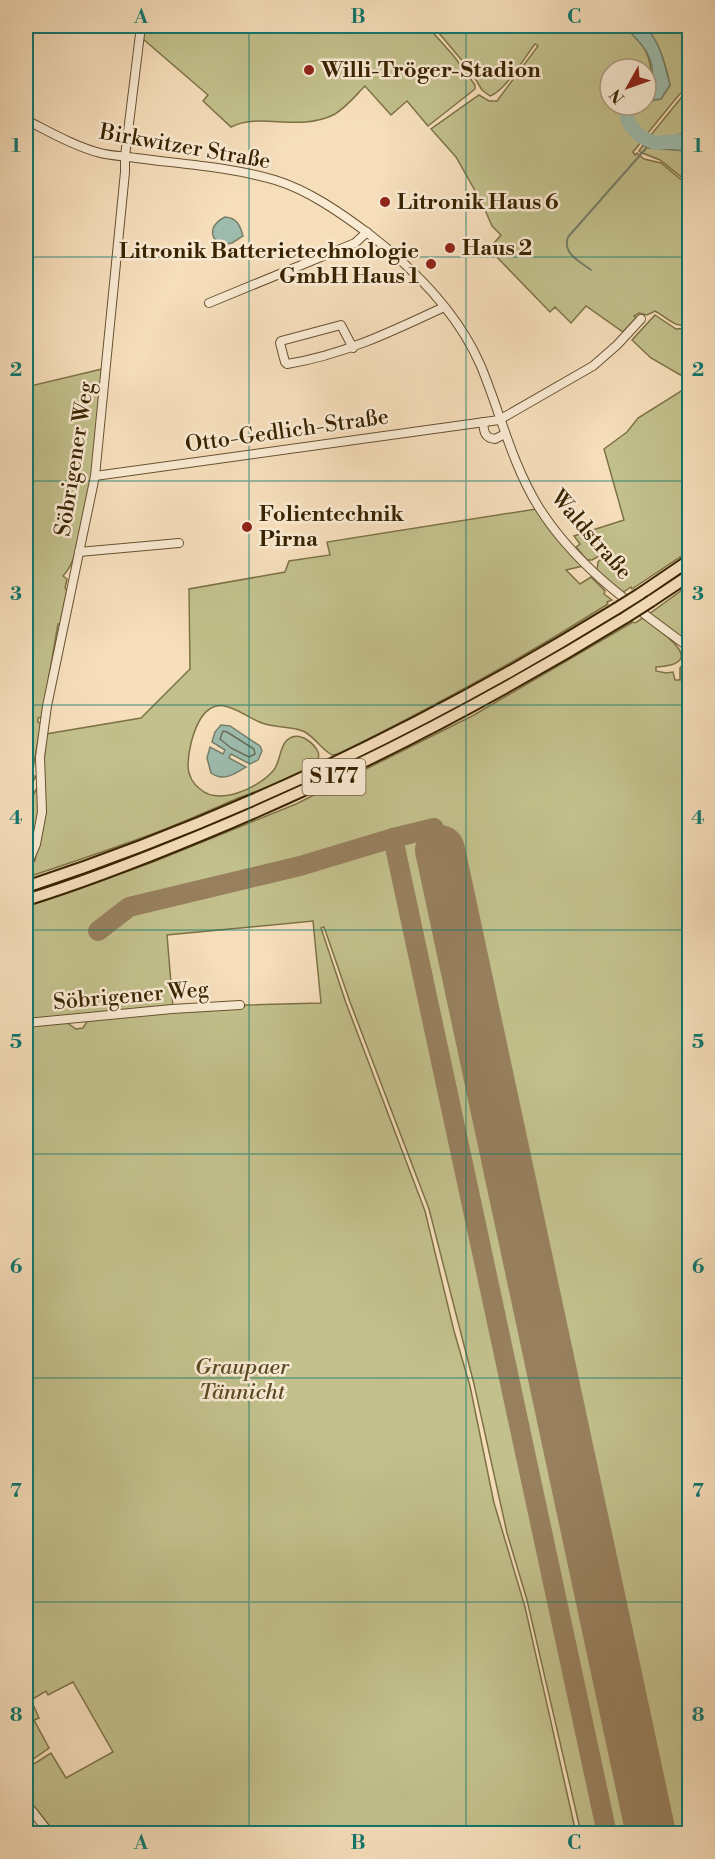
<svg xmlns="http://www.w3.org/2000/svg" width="715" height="1859" viewBox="0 0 715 1859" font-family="'Libre Bodoni',serif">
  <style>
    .green { fill: #c2c08c; stroke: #7e7246; stroke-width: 1.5 }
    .water { fill: #9dbcae; stroke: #757f69; stroke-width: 1.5 }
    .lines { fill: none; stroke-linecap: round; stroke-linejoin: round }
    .shore { stroke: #6b7058; stroke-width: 1.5 }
    .stream { stroke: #757f69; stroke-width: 2 }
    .river { stroke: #9dbcae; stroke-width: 14 }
    .taxiway { stroke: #98805e; stroke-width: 20 }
    .runway { stroke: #98805e; stroke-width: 50 }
    .minor-casing { stroke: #685230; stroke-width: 10 }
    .highway-casing { stroke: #392301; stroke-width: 14 }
    .minor { stroke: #f9ead3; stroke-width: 8 }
    .highway { stroke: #f6debb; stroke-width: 10 }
    .highway-bridge-casing { stroke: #392301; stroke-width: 14; stroke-linecap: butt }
    .highway-bridge { stroke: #f6debb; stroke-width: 10 }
    .grid { fill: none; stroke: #0f766e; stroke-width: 1.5; stroke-opacity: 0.55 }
    .poi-dot { fill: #8f2418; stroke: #f9ead3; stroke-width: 2 }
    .labels { text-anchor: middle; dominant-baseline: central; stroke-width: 5; stroke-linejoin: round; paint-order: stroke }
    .shield { fill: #f9ead3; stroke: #735f40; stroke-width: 1.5 }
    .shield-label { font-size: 21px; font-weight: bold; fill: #392301 }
    .poi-label { font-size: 22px; font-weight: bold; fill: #392301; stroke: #f9ead3; text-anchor: start }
    .street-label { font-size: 22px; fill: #392301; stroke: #f9ead3 }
    .park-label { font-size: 22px; font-style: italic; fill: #5b4a24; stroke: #f9ead3 }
    .neatline { fill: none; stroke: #0f766e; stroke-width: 2 }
    .grid-label { font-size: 20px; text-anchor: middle; font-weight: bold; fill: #0f766e }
  </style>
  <rect width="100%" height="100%" fill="#f6debb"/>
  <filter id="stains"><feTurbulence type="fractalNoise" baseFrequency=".00333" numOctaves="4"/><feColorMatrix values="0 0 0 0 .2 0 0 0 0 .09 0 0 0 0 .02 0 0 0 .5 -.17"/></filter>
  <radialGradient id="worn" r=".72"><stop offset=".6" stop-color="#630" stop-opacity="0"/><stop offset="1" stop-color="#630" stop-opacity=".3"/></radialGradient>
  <g class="green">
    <path d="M145 26H427L453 55 475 85V89L428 126 407 101 391 115 365 86C356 95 345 109 333 115 298 132 260 112 231 127L203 101 208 95 143 39Z"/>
    <path d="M433 26H624C639 40 649 49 651 71 652 78 651 83 646 88V69H610V105H627C621 119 630 133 641 142L633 152 635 155 637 153 644 159 661 163 689 186V324C675 329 668 318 655 311L647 315 639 313 634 316 636 318 623 332 586 306 571 323 555 307 550 312 489 249 501 235 492 226 482 203 456 157 431 129 479 95 489 101H497L538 46 535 44C524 58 506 90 490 96L482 90 470 70Z"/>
    <path d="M641 26H689V85L678 96 647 134C638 129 632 120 632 110L639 105H646L647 101 661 99 670 85C665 62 659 40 641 26Z"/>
    <polygon points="689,88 689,132 661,139 650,136"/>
    <polygon points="643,145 649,148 689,149 689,183 660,160 640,152 639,151"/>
    <polygon points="655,315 676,329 689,328 689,380 651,358 632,340"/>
    <path d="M102 369C98 412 91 548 63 576L67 579 65 588 67 590 60 624H58L42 717 38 718V722L41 724 33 769V775L36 777 31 784 26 810V387Z"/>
    <polygon points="689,386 689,551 632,589 631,587 622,593 597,570 598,562 604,556 603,554 592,560 587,560 576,547 580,544 574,536 624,520 604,449 627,432 638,418"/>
    <path d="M536 509 583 566 566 570 580 584 591 577 605 591 604 594 612 600 607 602 608 604C521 659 430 709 338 754L332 755 329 753C320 747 315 738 305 732 294 726 277 728 265 724 245 719 220 689 201 718 193 731 188 751 188 766 188 775 193 784 200 789 219 806 258 788 273 771 282 761 278 743 292 737 302 734 314 743 318 752 320 758 317 764 312 767 293 779 258 790 236 799 206 812 175 826 144 837 106 851 67 864 28 877L27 873 35 860 38 846 46 734 141 718 190 669 189 589 285 572 289 561 330 555 327 542Z"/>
    <polygon points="689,585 689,644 649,614"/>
    <path d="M643 618C660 631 712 664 656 667V671L666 673 673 672 675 680H680V668L689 658V1833H581L527 1600 507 1533 474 1384 429 1209 350 1002 324 927 321 928 346 1003 425 1211 454 1331 470 1386 494 1503 525 1607 576 1833H55L26 1796V1769L51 1753 66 1778 113 1752 73 1682 48 1695 46 1691 31 1700 39 1718 34 1720 49 1748 26 1764V1025L66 1022 76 1029 83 1028 88 1020 173 1011 244 1007 245 1005 321 1003 313 921 167 935 173 1007 26 1021V907L153 862 296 804 474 715 633 622 635 623Z"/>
    <path d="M37 788 40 789C39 815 35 838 26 862 26 843 26 804 37 788Z"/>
  </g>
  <g class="water">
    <path d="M624 26C628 26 634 25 639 26 658 29 666 69 670 85L661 99 646 101C646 90 650 88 652 79 656 56 638 40 624 26Z"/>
    <polygon points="689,132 689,149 687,151 649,148 643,145 650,136 661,139"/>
    <path d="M225 217C237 218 240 225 243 236L232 243 220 245C208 235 211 224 225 217Z"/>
    <path d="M221 725 230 726 260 746 262 751 258 760 250 764 231 754 229 758 246 767C235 774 223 782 211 773L207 758 210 747 223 754 225 750 212 742 215 732Z"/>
  </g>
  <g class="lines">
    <polygon class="shore" points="223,731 227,732 254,749 255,754 249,757 231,748 220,739"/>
    <path class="stream" d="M591 270C579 261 562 253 568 237L649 145"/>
    <polyline class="river" points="632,105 629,107 627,118 630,125 640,136 655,143 690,140"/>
    <g class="taxiway">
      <polyline points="440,850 434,828 393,838 607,1834"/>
      <polyline points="98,931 129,907 300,866 393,838"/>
    </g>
    <polyline class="runway" points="440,850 651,1834"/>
    <g class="minor-casing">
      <g id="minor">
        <path d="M26 120C50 132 74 146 100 153 112 156 124 156 136 158 181 164 231 167 275 180 308 190 341 213 369 234 413 268 457 312 480 364 500 411 511 462 538 506 575 566 634 607 690 648"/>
        <polyline points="209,303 355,243 367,232"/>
        <path d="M353 348 341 325 281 341 280 343 285 362 287 364C343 355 393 331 444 307"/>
        <path d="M483 422C484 431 484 438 495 439L505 434"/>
        <polyline points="95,476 499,420 593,366 617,345 641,319"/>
        <polyline points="79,552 179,543"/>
        <polyline points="26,868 36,844 42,812 40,757 47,706 95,476 125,172 125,156 141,26"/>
        <polyline points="26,1023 172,1009 240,1005"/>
        <polyline points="26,1803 50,1834"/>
      </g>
    </g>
    <g class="highway-casing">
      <g id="highway">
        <polyline points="640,594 690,560"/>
        <polyline points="651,601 690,575"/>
        <path d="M26 887C235 818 428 725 616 609"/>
        <path d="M26 900C85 882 143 859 201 835 349 774 489 701 626 617"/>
      </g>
    </g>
    <use href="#minor" class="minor"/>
    <use href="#highway" class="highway"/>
    <g class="highway-bridge-casing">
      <g id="highway-bridge">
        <polyline points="616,609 640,594"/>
        <polyline points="626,617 651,601"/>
      </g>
    </g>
    <use href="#highway-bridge" class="highway-bridge"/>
  </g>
  <path class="grid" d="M249 26V1834M466 26V1834M26 257H690M26 481H690M26 705H690M26 930H690M26 1154H690M26 1378H690M26 1602H690"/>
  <g class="poi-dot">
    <circle cx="309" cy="70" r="6"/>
    <circle cx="385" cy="202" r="6"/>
    <circle cx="450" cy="248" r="6"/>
    <circle cx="431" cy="264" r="6"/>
    <circle cx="247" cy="527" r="6"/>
  </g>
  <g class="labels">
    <rect class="shield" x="302.5" y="759" width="63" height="36" rx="4.5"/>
    <g class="shield-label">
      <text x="334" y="777">S 177</text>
    </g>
    <g class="poi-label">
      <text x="321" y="70">Willi-Tröger-Stadion</text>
      <text x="397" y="202">Litronik Haus 6</text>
      <text x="462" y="248">Haus 2</text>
      <text x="419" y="251" text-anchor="end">Litronik Batterietechnologie<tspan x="419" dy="25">GmbH Haus 1</tspan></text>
      <text x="259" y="514">Folientechnik<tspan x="259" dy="25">Pirna</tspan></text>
    </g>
    <g class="street-label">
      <text transform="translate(185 147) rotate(10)">Birkwitzer Straße</text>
      <text transform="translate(287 431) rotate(-8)">Otto-Gedlich-Straße</text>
      <text transform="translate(75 459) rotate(-81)">Söbrigener Weg</text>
      <text transform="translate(591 535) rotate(49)">Waldstraße</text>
      <text transform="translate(131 996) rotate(-5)">Söbrigener Weg</text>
    </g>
    <g class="park-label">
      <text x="242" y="1367">Graupaer<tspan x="242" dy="25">Tännicht</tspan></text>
    </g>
  </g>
  <rect width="715" height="1859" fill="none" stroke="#f6debb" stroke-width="66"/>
  <g transform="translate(628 87) rotate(230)"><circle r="28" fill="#f9ead3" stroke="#ac9a7f" stroke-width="1.5"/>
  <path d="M0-4.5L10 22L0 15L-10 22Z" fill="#8f2418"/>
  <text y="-9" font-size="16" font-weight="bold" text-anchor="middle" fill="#392301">N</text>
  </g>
  <rect x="33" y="33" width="649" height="1793" class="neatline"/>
  <g class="grid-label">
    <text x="141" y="23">A</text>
    <text x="358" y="23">B</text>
    <text x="574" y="23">C</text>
    <text x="16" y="152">1</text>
    <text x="698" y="152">1</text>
    <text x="16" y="376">2</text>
    <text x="698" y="376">2</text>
    <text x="16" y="600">3</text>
    <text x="698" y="600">3</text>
    <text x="16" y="824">4</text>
    <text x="698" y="824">4</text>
    <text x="16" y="1048">5</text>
    <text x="698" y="1048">5</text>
    <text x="16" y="1273">6</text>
    <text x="698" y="1273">6</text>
    <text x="16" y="1497">7</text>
    <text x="698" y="1497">7</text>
    <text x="16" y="1721">8</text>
    <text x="698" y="1721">8</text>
    <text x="141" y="1849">A</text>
    <text x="358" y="1849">B</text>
    <text x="574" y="1849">C</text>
  </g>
  <rect width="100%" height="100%" filter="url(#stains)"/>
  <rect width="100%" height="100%" fill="url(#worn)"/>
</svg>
